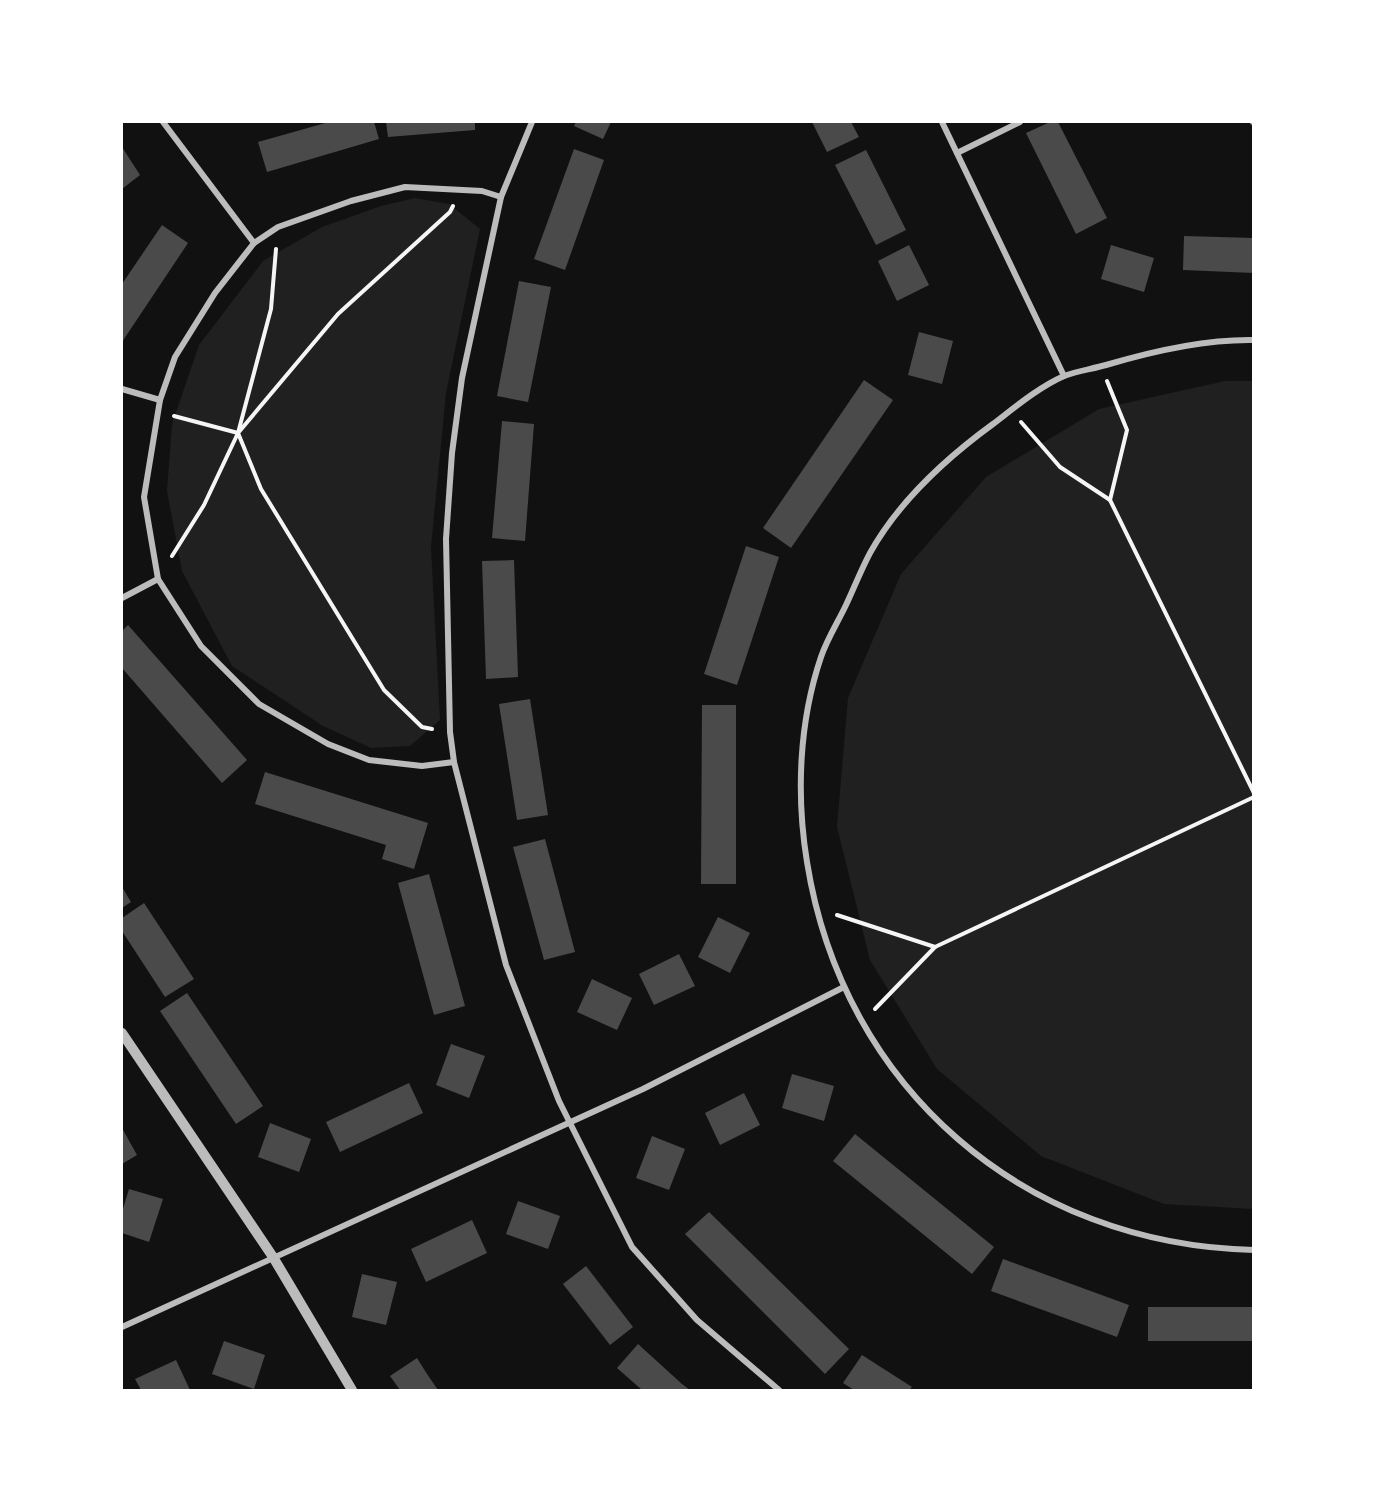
<svg xmlns="http://www.w3.org/2000/svg" width="1375" height="1512" viewBox="0 0 1375 1512" font-family="Quicksand,sans-serif">
  <style>
    .green { fill: #202020 }
    .building { fill: #4a4a4a }
    .lines { fill: none; stroke-linecap: round; stroke-linejoin: round }
    .path { stroke: #f5f5f5; stroke-width: 4 }
    .minor { stroke: #bcbcbc; stroke-width: 6 }
    .tertiary { stroke: #bcbcbc; stroke-width: 10 }
  </style>
  <rect width="100%" height="100%" fill="#111"/>
  <g class="green">
    <polygon points="415,198 449,204 480,229 446,393 431,547 440,720 410,746 371,748 323,726 232,666 182,571 167,491 172,424 199,345 263,261 322,227 381,206"/>
    <polygon points="1225,381 1253,381 1253,1209 1164,1204 1041,1156 937,1069 870,960 837,827 848,698 901,574 986,477 1099,409"/>
  </g>
  <g class="building">
    <polygon points="329,122 374,122 379,139 267,172 258,142"/>
    <polygon points="386,122 475,122 475,130 388,137"/>
    <polygon points="576,122 611,122 603,139 574,126"/>
    <polygon points="812,122 851,122 859,137 827,152"/>
    <polygon points="1050,122 1058,122 1107,218 1076,234 1026,133"/>
    <polygon points="122,147 140,175 122,189"/>
    <polygon points="574,149 604,160 565,270 534,259"/>
    <polygon points="866,150 906,230 876,245 835,165"/>
    <polygon points="162,225 188,243 122,342 122,284"/>
    <polygon points="1184,236 1254,238 1254,273 1183,270"/>
    <polygon points="909,245 929,285 897,301 878,261"/>
    <polygon points="1111,245 1154,258 1144,292 1101,279"/>
    <polygon points="519,281 551,287 528,402 497,396"/>
    <polygon points="919,332 953,341 942,384 908,375"/>
    <polygon points="864,380 893,400 791,548 763,528"/>
    <polygon points="502,421 534,424 525,541 492,538"/>
    <polygon points="746,546 779,557 737,685 704,674"/>
    <polygon points="514,560 518,677 486,679 482,561"/>
    <polygon points="128,625 247,760 222,783 122,668 122,631"/>
    <polygon points="530,699 548,815 517,820 499,704"/>
    <polygon points="702,705 736,705 736,884 701,884"/>
    <polygon points="265,772 428,823 414,869 382,859 386,845 255,804"/>
    <polygon points="545,839 575,952 544,960 513,847"/>
    <polygon points="429,874 465,1006 434,1015 398,883"/>
    <polygon points="122,887 131,902 122,908"/>
    <polygon points="144,903 194,979 165,997 122,931 122,918"/>
    <polygon points="718,917 750,933 730,973 698,957"/>
    <polygon points="679,954 695,986 654,1005 639,974"/>
    <polygon points="592,979 632,998 617,1030 577,1012"/>
    <polygon points="187,993 263,1106 236,1124 160,1011"/>
    <polygon points="451,1044 485,1056 469,1098 436,1085"/>
    <polygon points="792,1074 834,1086 824,1121 782,1108"/>
    <polygon points="409,1083 423,1113 340,1152 326,1122"/>
    <polygon points="744,1093 760,1125 720,1145 705,1113"/>
    <polygon points="270,1123 311,1139 299,1172 258,1157"/>
    <polygon points="122,1128 137,1155 122,1164"/>
    <polygon points="855,1134 994,1247 972,1274 833,1161"/>
    <polygon points="652,1136 685,1149 669,1190 636,1178"/>
    <polygon points="129,1189 163,1199 149,1242 122,1233 122,1212"/>
    <polygon points="518,1201 560,1216 548,1249 506,1234"/>
    <polygon points="709,1212 849,1349 825,1374 685,1234"/>
    <polygon points="472,1220 487,1253 426,1282 411,1249"/>
    <polygon points="1003,1259 1129,1305 1117,1337 991,1291"/>
    <polygon points="586,1266 633,1327 610,1345 563,1284"/>
    <polygon points="362,1274 397,1282 386,1325 352,1317"/>
    <rect x="1148" y="1307" width="106" height="34"/>
    <polygon points="224,1341 265,1355 254,1389 212,1374"/>
    <polygon points="638,1344 682,1384 690,1390 642,1390 617,1368"/>
    <polygon points="862,1355 912,1387 909,1390 854,1390 843,1383"/>
    <polygon points="417,1358 427,1374 438,1390 400,1390 390,1376"/>
    <polygon points="176,1360 190,1390 141,1390 135,1379"/>
  </g>
  <g class="lines">
    <g class="path">
      <polyline points="1107,381 1127,430 1110,500 1254,793"/>
      <polyline points="174,416 238,433"/>
      <polyline points="1021,422 1060,467 1110,500"/>
      <polyline points="172,556 204,505 238,433 271,309 276,249"/>
      <polyline points="432,729 422,727 384,690 261,489 238,433 338,314 450,212 453,206"/>
      <polyline points="837,915 935,947 1254,797"/>
      <polyline points="875,1009 935,947"/>
    </g>
    <g class="minor">
      <polyline points="163,122 254,243"/>
      <polyline points="532,122 501,197 462,378 452,453 446,539 450,732 454,762 506,965 559,1101 632,1247 697,1320 779,1390"/>
      <polyline points="942,122 1064,376"/>
      <polyline points="1253,122 1254,122"/>
      <polyline points="957,153 1020,122"/>
      <path d="M1254 340C1204 339 1153 351 1106 365 1092 369 1077 371 1064 376 1039 387 1014 408 993 424 945 459 899 501 870 553 861 570 854 588 846 605 838 622 827 639 821 657 799 722 796 795 807 862 843 1088 1024 1245 1254 1250"/>
      <polyline points="122,389 160,400"/>
      <polyline points="122,598 158,579"/>
      <polyline points="454,762 422,766 369,760 328,744 259,704 201,646 158,579 144,497 160,400 175,357 215,293 254,243 278,227 351,201 405,187 482,191 501,197"/>
      <polyline points="122,1327 643,1089 842,988"/>
    </g>
    <polyline class="tertiary" points="122,1033 273,1257 352,1390"/>
  </g>
  <rect width="1375" height="1512" fill="none" stroke="#ffffff" stroke-width="246"/>
</svg>
